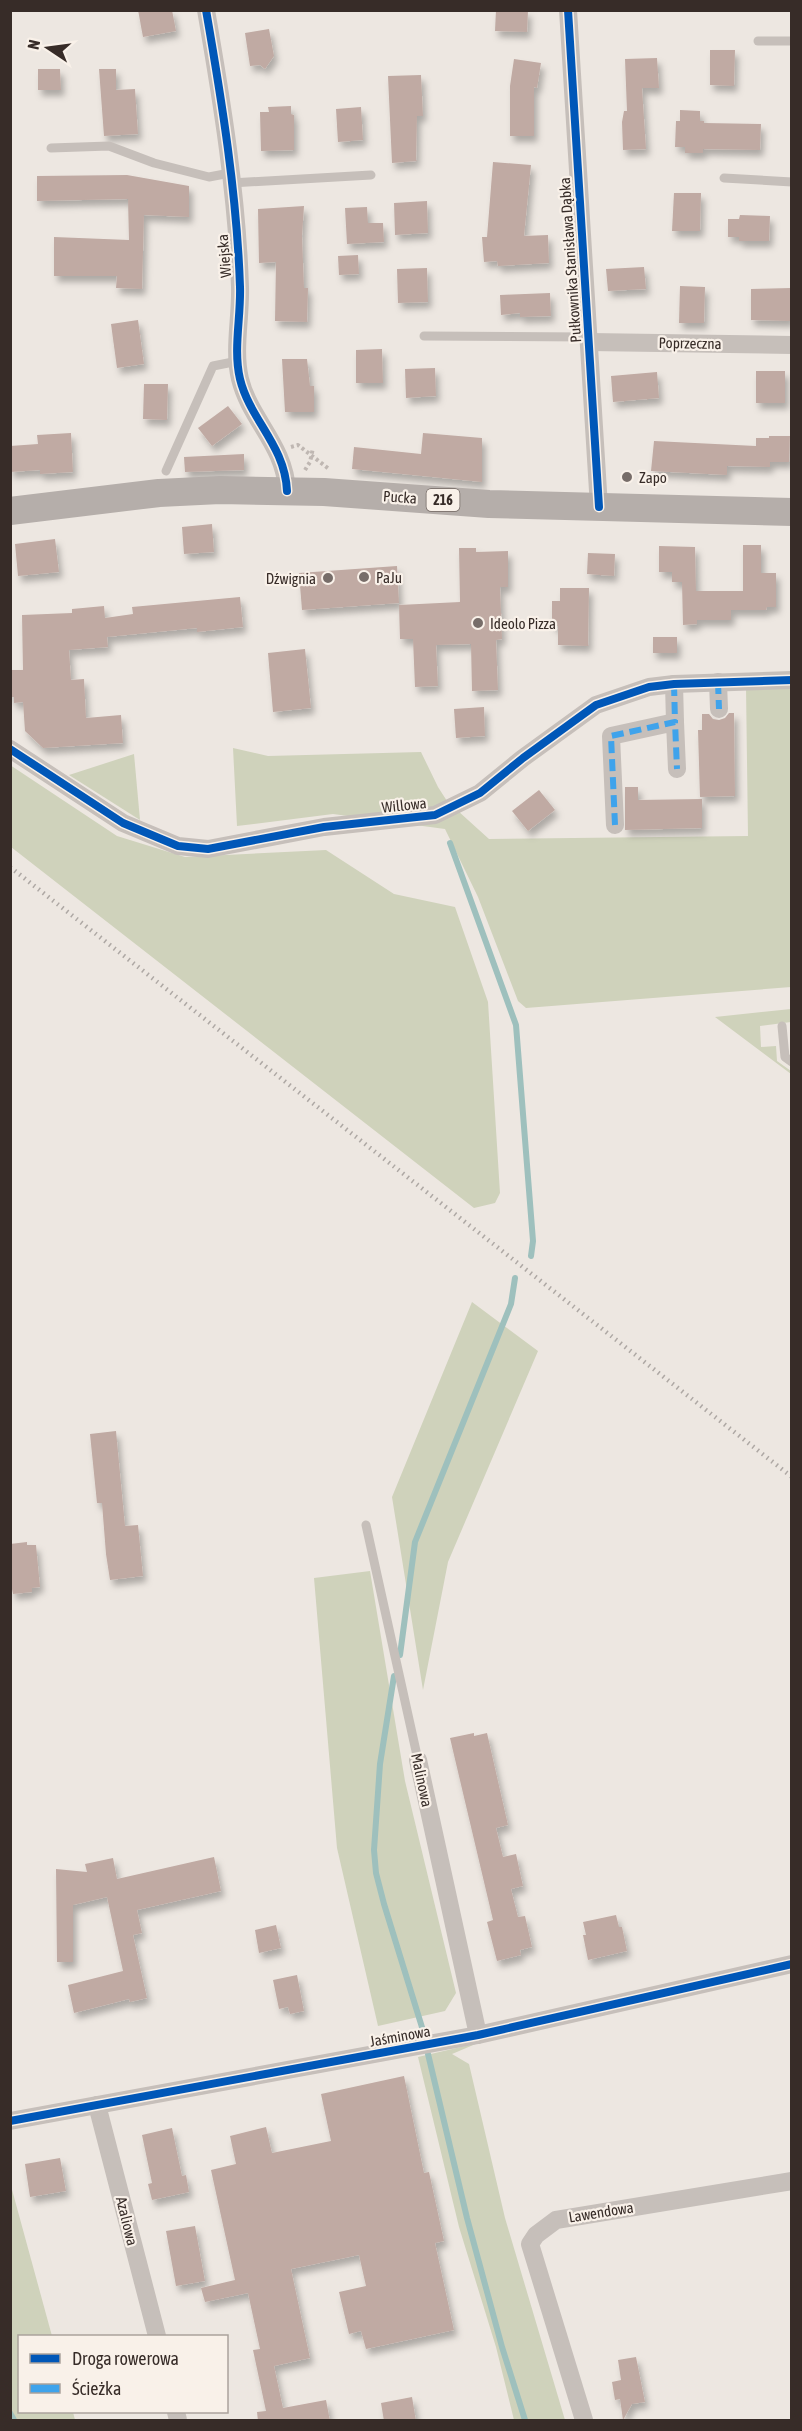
<svg xmlns="http://www.w3.org/2000/svg" width="802" height="2431" viewBox="0 0 802 2431" font-family="'Asap Condensed',sans-serif">
  <style>
    .green { fill: #cfd2bb }
    .lines { fill: none; stroke-linecap: round; stroke-linejoin: round }
    .stream { stroke: #9ec0bd; stroke-width: 6 }
    .building { fill: #c0aaa3; filter: url(#shadow) }
    .path { stroke: #bfb7b2; stroke-width: 4; stroke-dasharray: 3 3; stroke-linecap: butt }
    .lane { stroke: #c6bfba; stroke-width: 9 }
    .street { stroke: #c6bfba; stroke-width: 18 }
    .primary { stroke: #b5aeaa; stroke-width: 28 }
    .rail { stroke: #aea8a4; stroke-width: 4.5; stroke-dasharray: 1.5 4.5; stroke-linecap: butt }
    .quiet { stroke: #3fa3eb; stroke-width: 6; stroke-dasharray: 12 6; stroke-linecap: butt }
    .cycleway-casing { stroke: #f9f1e9; stroke-width: 11 }
    .cycleway { stroke: #0057b8; stroke-width: 8 }
    .poi-dot { fill: #776d69; stroke: #f9f1e9; stroke-width: 2 }
    .labels { text-anchor: middle; dominant-baseline: central; stroke-width: 4.5; stroke-linejoin: round; paint-order: stroke }
    .shield { fill: #f9f1e9; stroke: #716762; stroke-width: 1.5 }
    .shield-label { font-size: 14px; font-weight: bold; fill: #372c28 }
    .street-label { font-size: 15px; fill: #372c28; stroke: #f9f1e9 }
    .poi-label { font-size: 15px; fill: #372c28; stroke: #f9f1e9; text-anchor: start }
  </style>
  <defs>
    <filter id="shadow"><feDropShadow dx="3.5" dy="6" stdDeviation="3" flood-color="#0004"/></filter>
  </defs>
  <rect width="100%" height="100%" fill="#ede7e1"/>
  <g class="green">
    <polygon points="791,685 791,987 526,1008 518,1001 478,897 445,829 333,814 237,826 233,748 268,756 421,752 438,787 447,801 489,839 748,836 746,687"/>
    <polygon points="134,754 140,820 69,775"/>
    <polygon points="10,765 117,836 185,857 326,850 394,894 455,907 488,1002 500,1193 495,1203 474,1208 11,847"/>
    <polygon points="791,1009 791,1022 760,1026 761,1047 776,1046 777,1061 791,1071 791,1074 715,1017"/>
    <polygon points="472,1302 538,1351 448,1562 423,1690 392,1497"/>
    <polygon points="370,1571 405,1781 456,1993 445,2011 378,2026 337,1848 314,1578"/>
    <polygon points="478,2043 452,2054 469,2064 505,2218 565,2420 514,2420 496,2347 459,2227 418,2057"/>
    <polygon points="11,2186 52,2336 20,2336 20,2412 73,2412 75,2420 11,2420"/>
  </g>
  <g class="lines">
    <g class="stream">
      <polyline points="450,843 516,1025 533,1241 531,1256"/>
      <polyline points="400,1655 415,1542 511,1304 515,1278"/>
      <polyline points="394,1676 380,1764 374,1850 376,1873 384,1904 425,2037"/>
      <polyline points="428,2054 467,2218 502,2347 525,2420"/>
      <polyline points="10,2413 14,2420"/>
    </g>
  </g>
  <g class="building">
    <polygon points="138,10 172,10 176,31 143,37"/>
    <polygon points="496,10 528,11 527,32 495,31"/>
    <polygon points="269,29 274,56 265,69 260,65 250,66 245,33"/>
    <polygon points="710,50 735,50 734,86 710,85"/>
    <polygon points="657,58 659,88 642,88 646,149 623,150 622,122 624,111 627,111 625,59"/>
    <polygon points="514,59 541,63 537,88 534,87 534,136 510,136 510,86"/>
    <polygon points="38,69 60,69 61,90 38,90"/>
    <polygon points="99,69 116,69 116,90 135,89 138,134 104,136"/>
    <polygon points="421,75 423,116 417,116 416,161 392,163 388,76"/>
    <polygon points="291,106 291,114 294,115 294,150 261,151 260,112 269,112 268,107"/>
    <polygon points="361,107 363,140 338,142 336,109"/>
    <polygon points="680,110 700,111 700,121 704,121 704,123 761,124 760,150 703,149 703,153 685,153 685,147 675,147 676,121 680,121"/>
    <polygon points="493,162 531,165 524,236 548,235 549,263 498,266 497,261 484,262 482,237 487,237"/>
    <polygon points="127,175 189,186 189,217 144,215 142,289 116,288 117,276 54,276 54,237 129,240 128,199 37,201 37,176"/>
    <polygon points="674,193 701,193 700,231 672,231"/>
    <polygon points="427,201 428,233 395,235 394,203"/>
    <polygon points="304,206 302,236 304,288 308,288 307,322 275,321 276,262 259,263 258,209"/>
    <polygon points="367,207 368,223 383,223 384,242 347,244 345,208"/>
    <polygon points="740,215 770,216 769,241 739,241 739,237 728,237 728,219 739,219"/>
    <polygon points="358,255 359,274 339,275 338,256"/>
    <polygon points="644,267 646,289 608,291 606,269"/>
    <polygon points="427,268 428,302 398,303 397,269"/>
    <polygon points="680,286 705,287 704,323 679,323"/>
    <polygon points="791,288 790,321 751,320 751,289"/>
    <polygon points="550,293 551,316 520,317 520,313 501,315 500,295"/>
    <polygon points="138,320 144,364 117,368 111,324"/>
    <polygon points="382,349 383,383 356,383 356,350"/>
    <polygon points="282,359 307,359 310,386 314,386 314,412 285,412"/>
    <polygon points="435,368 436,396 406,398 405,369"/>
    <rect x="756" y="371" width="29" height="32"/>
    <polygon points="657,372 659,398 613,402 611,376"/>
    <polygon points="144,384 168,384 167,420 143,419"/>
    <polygon points="228,406 242,424 212,446 198,428"/>
    <polygon points="71,433 73,472 40,474 40,470 10,472 10,446 38,444 37,435"/>
    <polygon points="423,433 482,438 482,482 352,469 354,447 421,454"/>
    <polygon points="769,436 790,436 789,462 770,462 770,467 727,466 727,475 651,471 654,441 756,446 756,438 769,438"/>
    <polygon points="244,454 244,470 185,472 184,457"/>
    <polygon points="212,524 214,552 184,554 182,527"/>
    <polygon points="55,539 59,572 18,576 15,544"/>
    <polygon points="743,545 761,545 761,573 776,573 776,607 767,607 766,610 731,610 731,620 697,620 697,624 683,625 682,582 672,582 672,572 659,572 659,546 695,547 696,591 743,591"/>
    <polygon points="459,548 476,548 476,552 508,551 508,587 500,587 502,639 496,640 498,690 472,691 471,644 436,645 438,686 415,687 413,639 400,639 399,605 460,602"/>
    <polygon points="588,553 615,554 614,576 587,574"/>
    <polygon points="397,566 399,603 302,610 299,573"/>
    <polygon points="560,588 589,588 588,646 558,645 558,626 552,626 552,601 560,601"/>
    <polygon points="240,597 243,627 197,632 197,628 107,637 108,647 69,650 71,680 84,679 86,718 121,715 123,743 43,748 25,731 23,702 14,703 14,697 10,697 10,670 23,670 22,615 72,613 72,609 104,606 105,618 133,614 132,607"/>
    <rect x="653" y="637" width="24" height="16"/>
    <polygon points="305,649 311,708 273,712 268,653"/>
    <polygon points="484,707 485,736 456,738 454,709"/>
    <polygon points="729,713 734,713 735,796 700,797 698,730 702,730 702,714 709,714 713,719 719,720 725,718"/>
    <polygon points="625,787 638,787 638,800 702,799 702,828 625,830"/>
    <polygon points="539,790 555,810 528,831 512,811"/>
    <polygon points="116,1431 125,1526 138,1525 143,1576 110,1580 106,1554 102,1503 97,1503 90,1434"/>
    <polygon points="27,1542 27,1545 36,1545 40,1587 32,1588 32,1592 13,1594 10,1579 10,1544"/>
    <polygon points="474,1733 474,1736 487,1733 508,1825 496,1828 503,1857 516,1854 523,1886 511,1889 518,1917 525,1916 532,1947 520,1950 521,1955 497,1961 487,1922 493,1920 450,1738"/>
    <polygon points="214,1857 221,1891 137,1910 142,1933 133,1935 147,1998 130,2002 129,1999 74,2013 68,1985 123,1971 107,1897 73,1905 73,1962 57,1962 56,1869 87,1872 85,1864 113,1858 117,1879"/>
    <polygon points="616,1915 619,1927 622,1927 627,1951 588,1960 583,1935 586,1935 583,1922"/>
    <polygon points="276,1925 281,1948 259,1953 255,1930"/>
    <polygon points="297,1975 304,2011 290,2014 288,2007 279,2009 273,1980"/>
    <polygon points="404,2076 424,2173 429,2172 444,2241 435,2243 454,2330 366,2349 361,2331 349,2334 339,2292 366,2286 359,2255 291,2269 310,2358 274,2366 283,2408 326,2400 330,2421 258,2421 257,2412 266,2411 253,2350 260,2349 248,2293 205,2302 201,2288 235,2280 211,2170 236,2164 230,2136 266,2127 272,2153 331,2141 321,2094"/>
    <polygon points="172,2128 182,2176 186,2175 189,2192 152,2200 148,2184 152,2183 142,2135"/>
    <polygon points="60,2158 66,2191 30,2197 25,2164"/>
    <polygon points="195,2226 205,2281 176,2286 166,2231"/>
    <polygon points="636,2357 645,2402 632,2404 623,2420 620,2399 615,2400 612,2382 621,2380 618,2360"/>
    <polygon points="412,2397 416,2421 384,2421 381,2403"/>
  </g>
  <g class="lines">
    <g class="path">
      <polyline points="291,447 298,445 329,469"/>
      <polyline points="305,470 310,462 313,448"/>
    </g>
    <g class="lane">
      <polyline points="758,41 792,41"/>
      <polyline points="51,148 109,146 154,163 209,177 230,173"/>
      <polyline points="724,178 792,182"/>
      <polyline points="231,183 371,175"/>
      <polyline points="424,336 589,337"/>
      <polyline points="166,471 213,366 238,361"/>
      <polyline points="782,1026 785,1057 792,1062"/>
      <polyline points="366,1525 418,1760"/>
    </g>
    <g class="street">
      <path d="M206 10C222 102 237 195 240 287 241 317 233 350 240 379 250 420 285 445 287 491"/>
      <polyline points="568,10 599,507"/>
      <polyline points="589,342 792,345"/>
      <polyline points="718,682 719,709"/>
      <polyline points="674,684 675,722"/>
      <polyline points="10,749 123,823 178,846 208,849 324,827 435,815 480,793 523,758 596,705 649,687 674,684 792,680"/>
      <polyline points="615,825 611,736 675,722 677,769"/>
      <polyline points="418,1760 478,2035"/>
      <polyline points="97,2105 157,2336"/>
      <polyline points="10,2121 478,2035 792,1964"/>
      <polyline points="176,2412 178,2420"/>
      <polyline points="584,2420 530,2244 536,2235 556,2220 792,2181"/>
    </g>
    <polyline class="primary" points="10,511 159,493 220,490 324,492 489,504 792,512"/>
    <polyline class="rail" points="10,867 792,1477"/>
    <g class="quiet">
      <polyline points="718,682 719,709"/>
      <polyline points="674,684 675,722"/>
      <polyline points="615,825 611,736 675,722 677,769"/>
    </g>
    <g class="cycleway-casing">
      <g id="cycleway">
        <path d="M206 10C222 102 237 195 240 287 241 317 233 350 240 379 250 420 285 445 287 491"/>
        <polyline points="568,10 599,507"/>
        <polyline points="10,749 123,823 178,846 208,849 324,827 435,815 480,793 523,758 596,705 649,687 674,684 792,680"/>
        <polyline points="10,2121 478,2035 792,1964"/>
      </g>
    </g>
    <use href="#cycleway" class="cycleway"/>
  </g>
  <g class="poi-dot">
    <circle cx="627" cy="477" r="6"/>
    <circle cx="364" cy="577" r="6"/>
    <circle cx="328" cy="578" r="6"/>
    <circle cx="478" cy="623" r="6"/>
  </g>
  <g class="labels">
    <rect class="shield" x="426.5" y="489" width="33" height="22" rx="4.5"/>
    <g class="shield-label">
      <text x="443" y="500">216</text>
    </g>
    <g class="street-label">
      <text transform="translate(224 256) rotate(-95)">Wiejska</text>
      <text transform="translate(570 260) rotate(-94)">Pułkownika Stanisława Dąbka</text>
      <text transform="translate(690 343) rotate(1)">Poprzeczna</text>
      <text transform="translate(400 497) rotate(4)">Pucka</text>
      <text transform="translate(404 805) rotate(-6)">Willowa</text>
      <text transform="translate(422 1780) rotate(78)">Malinowa</text>
      <text transform="translate(400 2036) rotate(-10)">Jaśminowa</text>
      <text transform="translate(601 2212) rotate(-9)">Lawendowa</text>
      <text transform="translate(127 2221) rotate(76)">Azaliowa</text>
    </g>
    <g class="poi-label">
      <text x="639" y="477">Zapo</text>
      <text x="376" y="577">PaJu</text>
      <text x="316" y="578" text-anchor="end">Dźwignia</text>
      <text x="490" y="623">Ideolo Pizza</text>
    </g>
  </g>
  <rect width="802" height="2431" fill="none" stroke="#372c28" stroke-width="24"/>
  <rect x="18" y="2335" width="210" height="78" fill="#f9f1e9" stroke="#aba29c" stroke-width="1.5"/>
  <rect x="30" y="2354" width="30" height="9" fill="#0057b8" stroke="#aba29c" stroke-width="1.5"/>
  <text x="72" y="2365" font-size="18" fill="#372c28">Droga rowerowa</text>
  <rect x="30" y="2384" width="30" height="9" fill="#3fa3eb" stroke="#aba29c" stroke-width="1.5"/>
  <text x="72" y="2395" font-size="18" fill="#372c28">Ścieżka</text>
  <g transform="translate(48 48) rotate(283)" stroke="#f9f1e9" stroke-width="4.5" paint-order="stroke">
  <path d="M0-4.5L10 22L0 15L-10 22Z" fill="#372c28"/>
  <text y="-9" font-size="16" font-weight="bold" text-anchor="middle" fill="#372c28">N</text>
  </g>
</svg>
